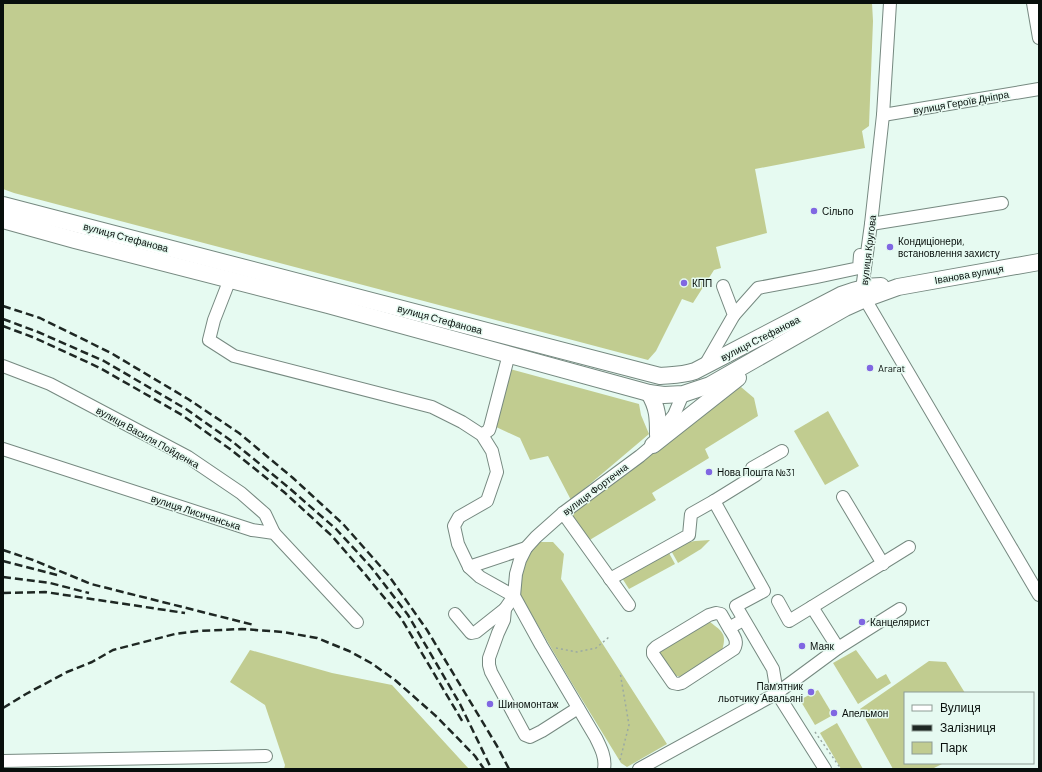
<svg xmlns="http://www.w3.org/2000/svg" width="1042" height="772" viewBox="0 0 1042 772" font-family="Barlow,sans-serif">
  <style>
    .green { fill: #c1cc90 }
    .lines { fill: none; stroke-linecap: round; stroke-linejoin: round }
    .minor-casing { stroke: #768980; stroke-width: 14 }
    .major-casing { stroke: #768980; stroke-width: 18 }
    .path { stroke: #9aa9a3; stroke-width: 1.5; stroke-dasharray: 2 3; stroke-linecap: butt }
    .minor { stroke: #fff; stroke-width: 12 }
    .major { stroke: #fff; stroke-width: 16 }
    .rail { stroke: #1e2723; stroke-width: 2.5; stroke-dasharray: 8 4; stroke-linecap: butt }
    .poi-dot { fill: #8067e2; stroke: #e6faf1; stroke-width: 1.5 }
    .labels { text-anchor: middle; dominant-baseline: central; stroke-width: 3; stroke-linejoin: round; paint-order: stroke }
    .street-label { font-size: 10px; fill: #080f0c; stroke: #e6faf1 }
    .poi-label { font-size: 10px; fill: #080f0c; stroke: #e6faf1; text-anchor: start }
  </style>
  <rect width="100%" height="100%" fill="#e6faf1"/>
  <g class="green">
    <polygon points="3,3 872,3 873,21 869,126 862,131 865,148 755,169 767,233 730,243 716,247 721,268 714,270 693,303 682,299 656,351 648,360 14,193 3,189"/>
    <polygon points="510,369 639,404 641,415 649,434 571,500 548,456 530,460 520,438 494,426"/>
    <polygon points="741,387 754,398 758,416 705,449 709,458 652,493 656,500 588,541 570,516 736,388"/>
    <polygon points="828,411 859,466 825,485 794,431"/>
    <polygon points="710,540 701,549 678,563 669,547 672,545 695,541"/>
    <polygon points="538,542 553,542 564,554 561,579 667,744 627,767 621,763 570,680 519,593 522,563"/>
    <polygon points="669,553 675,564 629,589 622,578"/>
    <path d="M710 622C723 632 727 634 722 651L681 677 673 675 657 652 696 625Z"/>
    <polygon points="250,650 332,673 392,685 469,769 284,769 285,765 265,705 230,682"/>
    <polygon points="856,650 877,679 886,674 891,683 858,704 833,663"/>
    <polygon points="929,661 946,662 965,693 905,693 905,763 944,763 932,769 893,769 860,709"/>
    <polygon points="818,690 833,715 815,725 800,700"/>
    <polygon points="837,723 863,769 841,769 820,733"/>
  </g>
  <g class="lines">
    <g class="minor-casing">
      <g id="minor">
        <polyline points="890,3 883,115 871,224 863,282 865,299 1039,595"/>
        <polyline points="1033,3 1039,38"/>
        <polyline points="883,115 1039,89"/>
        <polyline points="871,224 1002,203"/>
        <polyline points="230,279 214,320 209,340 234,356 432,407 462,422 482,435 492,451 497,472 487,501 459,517 454,526 458,544 469,567 480,577 514,596 505,609 504,620 498,633 489,658 489,665 491,672 525,735 530,737 542,731 578,708"/>
        <polyline points="734,315 758,288 816,277 859,268 860,255"/>
        <polyline points="3,366 50,384 188,457 241,493 265,514 274,533"/>
        <polyline points="704,367 734,315 723,286"/>
        <polyline points="482,435 489,430 490,427 509,354"/>
        <polyline points="3,449 252,530 274,533 357,622"/>
        <polyline points="782,451 752,468 756,475 714,501 764,591 736,606 773,669 777,693 825,769"/>
        <polyline points="843,497 883,564"/>
        <polyline points="563,513 629,605"/>
        <polyline points="469,567 526,548"/>
        <polyline points="610,579 689,535 691,514 714,501"/>
        <polyline points="778,601 789,621 812,607 909,547"/>
        <polyline points="812,607 838,648"/>
        <polyline points="455,614 471,633 476,632 505,609"/>
        <path d="M729 628 721 614 716 613 709 615 656 647 653 650V654L673 683 678 684 682 683 734 649C739 641 733 635 729 628L743 620"/>
        <polyline points="3,761 266,756"/>
        <path d="M604 769C606 758 601 748 596 738L541 645 514 596 516 574 520 560 526 548 536 537 563 513 640 456 653 445 658 435 674 415 683 394"/>
        <polyline points="639,769 777,693 838,648 900,609"/>
      </g>
    </g>
    <g class="major-casing">
      <g id="major">
        <path d="M3 205 660 376C672 375 684 375 695 371L841 295C854 290 867 286 881 286"/>
        <polyline points="3,220 75,240 328,305 649,393 664,395 683,394 710,385 845,308 865,299 898,287 1039,262"/>
        <path d="M649 393C658 408 658 418 658 435"/>
        <polyline points="653,445 738,378"/>
      </g>
    </g>
    <g class="path">
      <polyline points="556,648 577,652 596,648 609,637"/>
      <polyline points="815,732 841,769"/>
      <polyline points="620,760 629,725 620,672"/>
    </g>
    <use href="#minor" class="minor"/>
    <use href="#major" class="major"/>
    <g class="rail">
      <polyline points="3,306 40,318 111,353 188,399 239,433 293,478 343,524 389,576 427,630 497,746 509,769"/>
      <polyline points="3,319 38,332 104,361 186,409 233,442 288,487 336,529 371,567 408,615 460,704 491,768"/>
      <polyline points="3,326 35,338 100,368 182,415 230,449 284,492 332,536 364,573 401,618 464,724"/>
      <polyline points="3,550 33,560 91,584 254,625"/>
      <polyline points="3,561 57,575"/>
      <polyline points="3,577 50,583 89,593"/>
      <polyline points="3,593 45,592 185,613"/>
      <polyline points="3,708 26,694 67,672 92,662 113,650 175,634 199,631 242,629 283,632 317,638 349,651 371,663 395,680 437,717 475,756 484,769"/>
    </g>
  </g>
  <g class="poi-dot">
    <circle cx="814" cy="211" r="4"/>
    <circle cx="890" cy="247" r="4"/>
    <circle cx="684" cy="283" r="4"/>
    <circle cx="870" cy="368" r="4"/>
    <circle cx="709" cy="472" r="4"/>
    <circle cx="862" cy="622" r="4"/>
    <circle cx="802" cy="646" r="4"/>
    <circle cx="811" cy="692" r="4"/>
    <circle cx="490" cy="704" r="4"/>
    <circle cx="834" cy="713" r="4"/>
  </g>
  <g class="labels">
    <g class="street-label">
      <text transform="translate(961 102) rotate(-10)">вулиця Героїв Дніпра</text>
      <text transform="translate(126 237) rotate(15)">вулиця Стефанова</text>
      <text transform="translate(868 250) rotate(-83)">вулиця Кругова</text>
      <text transform="translate(969 274) rotate(-10)">Іванова вулиця</text>
      <text transform="translate(440 319) rotate(15)">вулиця Стефанова</text>
      <text transform="translate(760 338) rotate(-27)">вулиця Стефанова</text>
      <text transform="translate(148 437) rotate(29)">вулиця Василя Пойденка</text>
      <text transform="translate(595 489) rotate(-37)">вулиця Фортечна</text>
      <text transform="translate(196 512) rotate(18)">вулиця Лисичанська</text>
    </g>
    <g class="poi-label">
      <text x="822" y="211">Сільпо</text>
      <text x="898" y="241">Кондиціонери,<tspan x="898" dy="12">встановлення захисту</tspan></text>
      <text x="692" y="283">КПП</text>
      <text x="878" y="368">Ararat</text>
      <text x="717" y="472">Нова Пошта №31</text>
      <text x="870" y="622">Канцелярист</text>
      <text x="810" y="646">Маяк</text>
      <text x="803" y="686" text-anchor="end">Пам'ятник<tspan x="803" dy="12">льотчику Авальяні</tspan></text>
      <text x="498" y="704">Шиномонтаж</text>
      <text x="842" y="713">Апельмон</text>
    </g>
  </g>
  <rect width="1042" height="772" fill="none" stroke="#080f0c" stroke-width="8"/>
  <rect x="904" y="692" width="130" height="72" fill="#e6faf1" stroke="#8d9c95"/>
  <rect x="912" y="705" width="20" height="6" fill="#ffffff" stroke="#8d9c95"/>
  <text x="940" y="712" font-size="12" fill="#080f0c">Вулиця</text>
  <rect x="912" y="725" width="20" height="6" fill="#1e2723" stroke="#8d9c95"/>
  <text x="940" y="732" font-size="12" fill="#080f0c">Залізниця</text>
  <rect x="912" y="742" width="20" height="12" fill="#c1cc90" stroke="#8d9c95"/>
  <text x="940" y="752" font-size="12" fill="#080f0c">Парк</text>
</svg>
